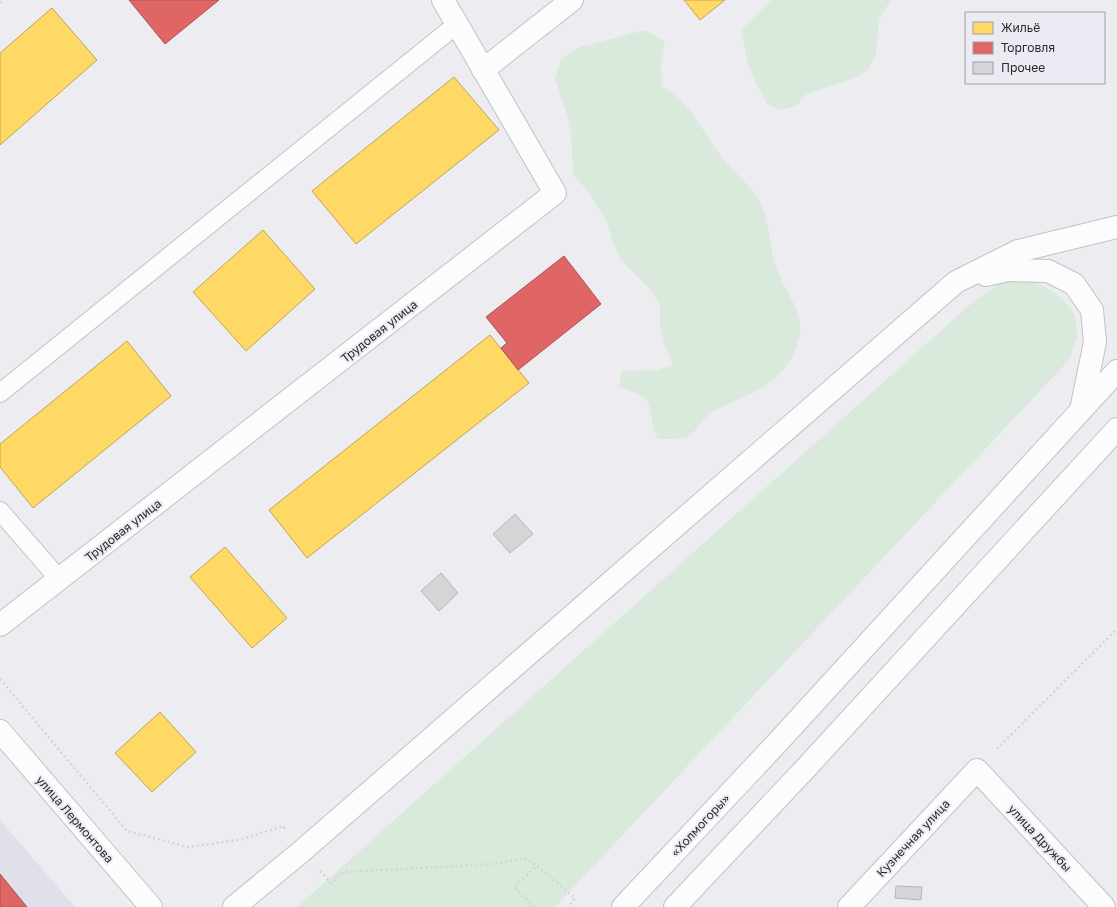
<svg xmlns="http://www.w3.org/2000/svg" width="1117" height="907" viewBox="0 0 1117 907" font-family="'Golos Text',sans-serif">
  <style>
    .built { fill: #e0e0ea }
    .green { fill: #d9eadc }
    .homes { fill: #ffd966; stroke: #bfa455 }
    .shops { fill: #e06666; stroke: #a95455 }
    .building { fill: #d5d4d6; stroke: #b7b5b6 }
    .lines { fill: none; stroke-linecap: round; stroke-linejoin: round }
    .lane-casing { stroke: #c2c2c5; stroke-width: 20 }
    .street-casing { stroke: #c2c2c5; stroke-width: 24 }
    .secondary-casing { stroke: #c2c2c5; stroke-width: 24 }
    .primary-casing { stroke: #c2c2c5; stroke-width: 24 }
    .path { stroke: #d4d4d4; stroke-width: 2.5; stroke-dasharray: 2 3; stroke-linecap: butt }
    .lane { stroke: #fcfcfd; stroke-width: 18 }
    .street { stroke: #fcfcfd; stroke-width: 22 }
    .secondary { stroke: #fcfcfd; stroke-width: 22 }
    .primary { stroke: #fcfcfd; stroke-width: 22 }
    .labels { text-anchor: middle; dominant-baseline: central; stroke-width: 4; stroke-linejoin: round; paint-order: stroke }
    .street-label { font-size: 12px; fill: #2a2a2d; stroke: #ecebf3 }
  </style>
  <rect width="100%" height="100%" fill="#ededf1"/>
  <polygon class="built" points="0,820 75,907 0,907"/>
  <g class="green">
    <polygon points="771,0 891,0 879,19 876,54 869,69 855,78 807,94 796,106 779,110 767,104 754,79 748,65 741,30"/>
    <path d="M645 30 665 42 661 64 662 86C669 91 676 95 682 101 699 120 710 143 726 162 738 177 753 187 761 204 771 226 769 250 778 272 787 295 807 316 798 342 786 383 752 393 717 409 704 415 698 430 689 436 681 440 667 439 658 439 643 409 663 399 619 387L622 371 657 370 673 365 665 346 660 325V304L649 288 620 259 612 240 607 222 587 190 573 175 571 134 567 115 555 79 561 59 580 47Z"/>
    <polygon points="1004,281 1033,281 1056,293 1073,311 1078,333 1070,359 555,907 297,907 974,301"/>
  </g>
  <g class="homes">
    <polygon points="684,0 725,0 700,20"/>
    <polygon points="52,8 97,60 0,145 0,53"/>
    <polygon points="454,77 499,130 356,244 312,191"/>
    <polygon points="263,230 315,289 246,351 193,292"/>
    <polygon points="490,335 529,383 307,558 269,510"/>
    <polygon points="127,341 171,396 33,508 0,467 0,444"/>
    <polygon points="225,547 287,618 252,648 190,577"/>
    <polygon points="160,712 196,752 152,792 115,753"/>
  </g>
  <g class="shops">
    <polygon points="129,0 219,0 165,44"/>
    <polygon points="564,256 601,304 518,370 501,348 507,343 486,317"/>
    <polygon points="0,874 27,907 0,907"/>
  </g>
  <g class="building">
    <polygon points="515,514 533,534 510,553 493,534"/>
    <polygon points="441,573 458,593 439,611 421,591"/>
    <polygon points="896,886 922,887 921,900 895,898"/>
  </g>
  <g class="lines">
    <g class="lane-casing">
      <g id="lane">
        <polyline points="0,393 456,25"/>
        <polyline points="0,511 59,579"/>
      </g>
    </g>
    <g class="street-casing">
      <g id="street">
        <polyline points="483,70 572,0"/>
        <polyline points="0,625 555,193 443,0"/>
        <polyline points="849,907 977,770 1104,907"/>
      </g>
    </g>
    <g class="secondary-casing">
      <g id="secondary">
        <polyline points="986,275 1008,270 1048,271 1074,284 1092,310 1095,342 1081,410"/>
        <polyline points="0,731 151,907"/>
        <polyline points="234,907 302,851 956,282 1018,251 1117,227"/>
      </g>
    </g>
    <g class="primary-casing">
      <g id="primary">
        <polyline points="623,907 777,743 1117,371"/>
        <polyline points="675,907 805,769 1117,429"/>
      </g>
    </g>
    <g class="path">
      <polyline points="0,3 3,0"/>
      <polyline points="0,679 127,831 188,847 239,840 283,826 285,829"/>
      <polyline points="997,749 1117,629"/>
      <polyline points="320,871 331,883 344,872 493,864 524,858 537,866 575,898 568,907"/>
      <polyline points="534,907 514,887 537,866"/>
    </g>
    <use href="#lane" class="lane"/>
    <use href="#street" class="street"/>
    <use href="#secondary" class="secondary"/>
    <use href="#primary" class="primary"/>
  </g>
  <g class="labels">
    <g class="street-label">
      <text transform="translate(379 331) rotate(-38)">Трудовая улица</text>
      <text transform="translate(123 530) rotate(-38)">Трудовая улица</text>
      <text transform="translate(75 819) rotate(49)">улица Лермонтова</text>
      <text transform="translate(700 825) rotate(-47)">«Холмогоры»</text>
      <text transform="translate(913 838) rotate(-47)">Кузнечная улица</text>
      <text transform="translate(1040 838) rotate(47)">улица Дружбы</text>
    </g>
  </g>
  <rect x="965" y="12" width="140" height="72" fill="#ecebf3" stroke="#9e9ea4"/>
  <rect x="973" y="22" width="20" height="12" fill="#ffd966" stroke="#9e9ea4"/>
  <text x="1001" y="32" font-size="12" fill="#2a2a2d">Жильё</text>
  <rect x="973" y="42" width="20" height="12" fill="#e06666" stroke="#9e9ea4"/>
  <text x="1001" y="52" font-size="12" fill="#2a2a2d">Торговля</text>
  <rect x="973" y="62" width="20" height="12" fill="#d5d4d6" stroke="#9e9ea4"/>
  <text x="1001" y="72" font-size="12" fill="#2a2a2d">Прочее</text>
</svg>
